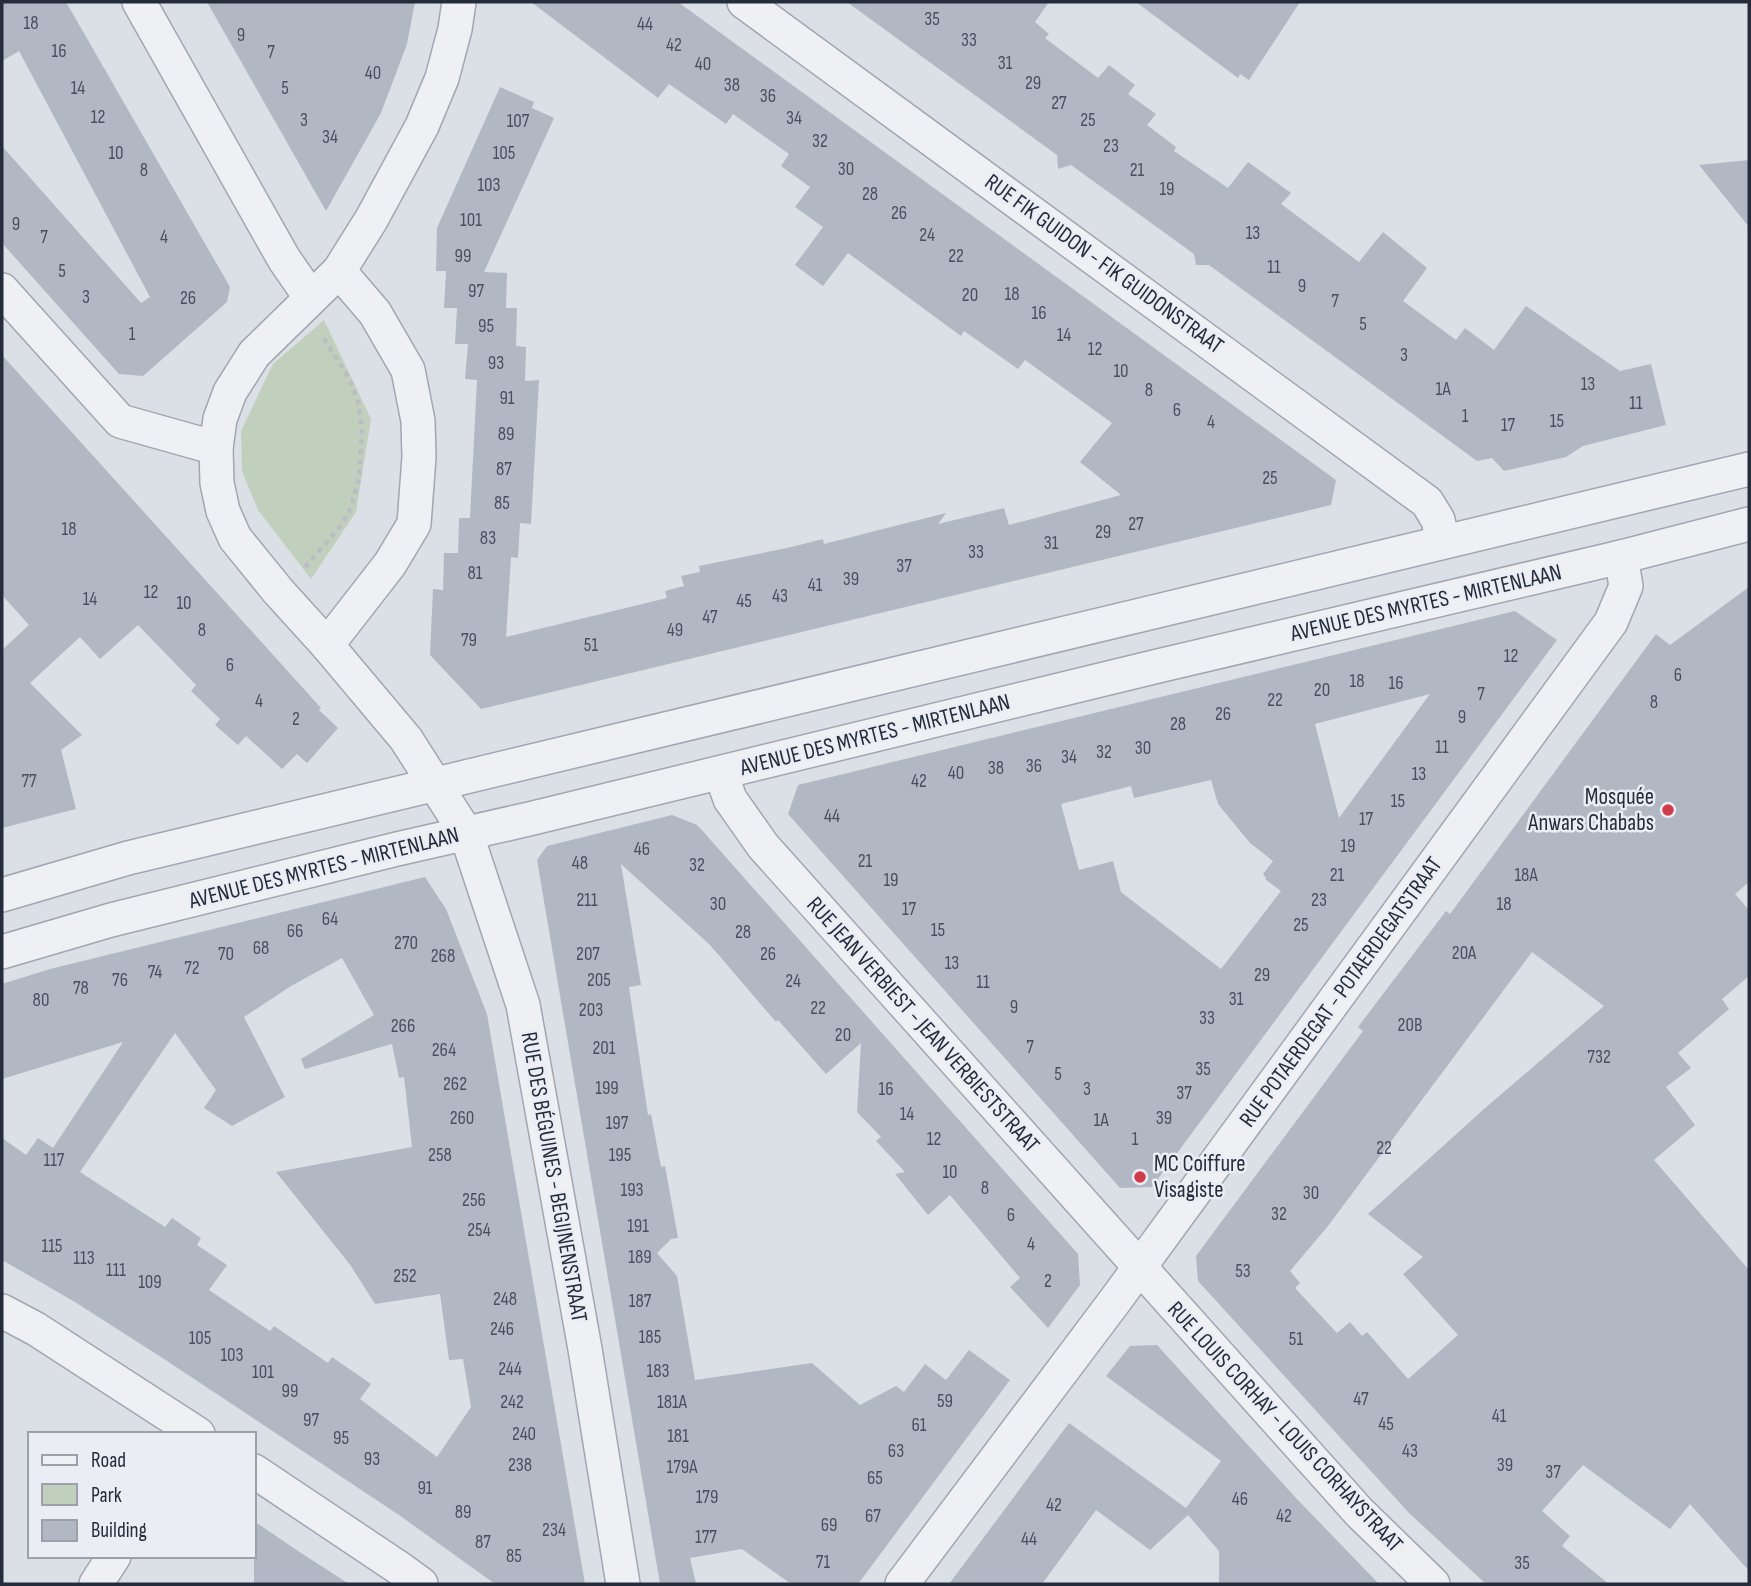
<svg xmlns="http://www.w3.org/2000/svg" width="1751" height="1586" viewBox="0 0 1751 1586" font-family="'Sofia Sans Condensed',sans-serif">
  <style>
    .green { fill: #c0d0bc }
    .building { fill: #b2b8c3; fill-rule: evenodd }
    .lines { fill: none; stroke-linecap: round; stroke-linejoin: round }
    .minor-casing { stroke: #a1a6b0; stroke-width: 36 }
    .path { stroke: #babdc4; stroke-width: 4.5; stroke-dasharray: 5 5; stroke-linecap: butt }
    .minor { stroke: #eef0f4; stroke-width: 33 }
    .poi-dot { fill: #d03b4c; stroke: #eaeef4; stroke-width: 2.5 }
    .labels { text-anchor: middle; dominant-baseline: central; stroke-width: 5; stroke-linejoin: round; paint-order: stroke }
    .number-label { font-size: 19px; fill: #484f5e }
    .street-label { font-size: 23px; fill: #252c3c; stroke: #eaeef4 }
    .poi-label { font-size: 23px; fill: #252c3c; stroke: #eaeef4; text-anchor: end }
  </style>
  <rect width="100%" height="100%" fill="#dbdfe6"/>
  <polygon class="green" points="324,320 371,419 356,512 311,579 258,510 242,471 241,431 273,364"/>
  <g class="building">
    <polygon points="2,2 66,2 230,287 227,302 143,376 119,374 2,243 2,146 141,303 150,297 19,51 2,61"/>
    <polygon points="207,2 415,2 407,44 381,113 326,211"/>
    <polygon points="531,2 678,2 1336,480 1331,505 481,709 430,655 433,589 443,590 444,553 458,553 459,518 470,518 477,380 465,379 468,344 455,344 457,308 444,308 446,271 436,271 437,228 500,87 534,102 532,108 554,118 484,272 507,273 506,308 517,308 516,346 526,347 525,381 539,380 531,524 520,523 518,558 511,557 506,637 667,598 665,591 684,586 681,576 700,572 699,566 787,548 823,539 824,544 946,513 938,524 1004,508 1009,525 1121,495 1080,462 1112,423 1025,360 1018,369 964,331 961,336 848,253 823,286 795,265 823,227 795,207 810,187 781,166 789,154 733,114 726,124 669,84 658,98"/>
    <polygon points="847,2 1049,2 1035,22 1049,34 1045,38 1098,78 1109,65 1135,85 1128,94 1156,114 1147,125 1176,147 1174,151 1228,188 1248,162 1291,193 1281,204 1359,262 1383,232 1427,268 1403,301 1456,340 1465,328 1494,350 1526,306 1620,371 1651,364 1666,425 1583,446 1566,457 1504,471 1492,458 1477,461 1209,265 1196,265 1194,254 1071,165 1058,169 1057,155"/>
    <polygon points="1136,2 1300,2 1249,80 1240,74 1238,78"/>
    <polygon points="1749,160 1749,227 1699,165"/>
    <polygon points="2,355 321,708 319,710 338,728 307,763 297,754 282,769 246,736 238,745 215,725 220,719 191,691 196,685 138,625 100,659 80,637 30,683 82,735 61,750 76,809 2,828 2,650 29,625 2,595"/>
    <path d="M1749 587V882L1735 894 1749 910V976L1722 999 1729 1009 1678 1053 1691 1068 1666 1087 1695 1125 1654 1160 1749 1270V1571L1690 1504 1670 1529 1583 1465 1542 1511 1570 1536 1562 1546 1609 1584H1486L1409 1513 1198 1281 1196 1256 1363 1031 1358 1027 1446 911 1450 914 1656 634 1670 645ZM1532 952 1604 1006 1484 1109 1368 1214 1423 1257 1403 1274 1458 1335 1408 1379 1367 1332 1362 1336 1350 1322 1337 1333 1295 1288 1300 1283 1290 1271 1328 1226Z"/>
    <path d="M1515 611 1557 640 1152 1187 1120 1188 788 814 798 785ZM1430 694 1339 818 1315 724ZM1211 780 1218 804 1250 843 1273 861 1263 874 1266 878 1265 879 1281 891 1221 969 1121 892 1113 861 1079 870 1061 804 1131 786 1134 798Z"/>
    <polygon points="672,815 697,825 700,828 1078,1254 1080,1285 1048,1328 1010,1287 1020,1278 950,1195 928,1215 895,1174 905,1172 876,1141 881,1137 857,1112 861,1043 826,1074 778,1020 776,1022 710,945 621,864 641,985 629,987 648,1115 651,1114 661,1167 665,1166 678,1238 671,1239 657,1253 677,1276 695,1380 812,1363 860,1405 896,1386 904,1392 925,1364 946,1380 969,1350 1010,1380 858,1584 791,1584 742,1549 690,1558 696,1584 660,1584 537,860 547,846"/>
    <path d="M425 877 446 909 487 1014 585 1584H495L399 1515 164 1359 75 1302 2 1260V1138L26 1155 38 1138 53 1148 123 1042 2 1079V984L50 969ZM342 958 374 1015 301 1059 305 1069 392 1044 399 1078 404 1077 412 1147 276 1172 351 1266 375 1304 440 1294 449 1360 463 1359 471 1407 437 1457 360 1399 371 1384 332 1357 328 1363 274 1326 270 1331 209 1290 227 1265 197 1245 201 1238 172 1218 165 1227 80 1172 175 1033 216 1090 204 1108 232 1126 285 1097 244 1017 291 986Z"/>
    <polygon points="1157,1345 1296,1498 1379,1584 1219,1584 1219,1551 1188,1515 1150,1550 1096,1510 1042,1584 949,1584 1069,1423 1186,1508 1221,1461 1106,1376 1130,1346"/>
    <polygon points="254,1521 298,1551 349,1584 254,1584"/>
  </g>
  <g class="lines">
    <g class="minor-casing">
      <g id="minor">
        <polyline points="139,2 284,259 311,298"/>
        <polyline points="459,2 455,29 442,78 422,126 371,220 339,271 254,354 230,392 220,419 216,448 217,483 223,511 235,538 278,591 327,645 406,739 466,833 523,1005 585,1349 623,1584"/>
        <polyline points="744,2 1427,502 1438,520 1443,542"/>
        <polyline points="2,290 120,421 216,448"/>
        <polyline points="327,645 390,564 414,524 419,457 418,421 408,370 375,313 339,271"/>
        <polyline points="721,773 730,799 763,846 1359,1512 1433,1584"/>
        <polyline points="2,895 128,858 1749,469"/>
        <polyline points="2,952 111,920 397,849 529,819 1158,666 1621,557 1749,524"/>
        <polyline points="2,1311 36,1329 198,1434"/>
        <polyline points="254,1471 402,1570 421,1584"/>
        <polyline points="96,1584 114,1556"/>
        <polyline points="902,1584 1117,1298 1611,622 1626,586 1621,557"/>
      </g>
    </g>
    <polyline class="path" points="305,567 339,528 351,508 359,478 362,433 359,405 350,380 323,337"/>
    <use href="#minor" class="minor"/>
  </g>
  <g class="poi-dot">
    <circle cx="1668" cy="810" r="7"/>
    <circle cx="1140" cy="1177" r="7"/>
  </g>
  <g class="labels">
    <g class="number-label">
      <text x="932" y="19">35</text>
      <text x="31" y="23">18</text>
      <text x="645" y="24">44</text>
      <text x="241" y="35">9</text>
      <text x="969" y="40">33</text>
      <text x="674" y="45">42</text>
      <text x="59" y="51">16</text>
      <text x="271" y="52">7</text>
      <text x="1005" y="63">31</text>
      <text x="703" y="64">40</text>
      <text x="373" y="73">40</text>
      <text x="1033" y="83">29</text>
      <text x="732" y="85">38</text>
      <text x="78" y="88">14</text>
      <text x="285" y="88">5</text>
      <text x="768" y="96">36</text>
      <text x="1059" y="103">27</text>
      <text x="98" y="117">12</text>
      <text x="794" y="118">34</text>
      <text x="304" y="120">3</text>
      <text x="1088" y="120">25</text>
      <text x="518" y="121">107</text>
      <text x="330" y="137">34</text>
      <text x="820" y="141">32</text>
      <text x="1111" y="146">23</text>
      <text x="116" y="153">10</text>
      <text x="504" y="153">105</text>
      <text x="846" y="169">30</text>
      <text x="144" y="170">8</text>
      <text x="1137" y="170">21</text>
      <text x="489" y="185">103</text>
      <text x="1167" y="189">19</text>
      <text x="870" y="194">28</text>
      <text x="899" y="213">26</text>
      <text x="471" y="220">101</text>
      <text x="16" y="224">9</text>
      <text x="1253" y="233">13</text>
      <text x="927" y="235">24</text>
      <text x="44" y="237">7</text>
      <text x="164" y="237">4</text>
      <text x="463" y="256">99</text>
      <text x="956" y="256">22</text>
      <text x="1274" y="267">11</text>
      <text x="62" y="271">5</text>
      <text x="1302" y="286">9</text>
      <text x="476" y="291">97</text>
      <text x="1012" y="294">18</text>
      <text x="970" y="295">20</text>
      <text x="86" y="297">3</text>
      <text x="188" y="298">26</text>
      <text x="1335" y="301">7</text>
      <text x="1039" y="313">16</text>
      <text x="1363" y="324">5</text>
      <text x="486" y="326">95</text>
      <text x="132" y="334">1</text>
      <text x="1064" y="335">14</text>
      <text x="1095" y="349">12</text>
      <text x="1404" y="355">3</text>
      <text x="496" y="363">93</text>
      <text x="1121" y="371">10</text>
      <text x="1588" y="384">13</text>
      <text x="1443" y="389">1A</text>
      <text x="1149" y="390">8</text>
      <text x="507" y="398">91</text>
      <text x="1636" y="403">11</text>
      <text x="1177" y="410">6</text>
      <text x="1465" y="416">1</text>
      <text x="1557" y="421">15</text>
      <text x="1211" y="422">4</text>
      <text x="1508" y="425">17</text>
      <text x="506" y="434">89</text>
      <text x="504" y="469">87</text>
      <text x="1270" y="478">25</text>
      <text x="502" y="503">85</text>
      <text x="1136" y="524">27</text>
      <text x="69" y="529">18</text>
      <text x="1103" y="532">29</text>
      <text x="488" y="538">83</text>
      <text x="1051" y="543">31</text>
      <text x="976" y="552">33</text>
      <text x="904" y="566">37</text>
      <text x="475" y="573">81</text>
      <text x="851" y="579">39</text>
      <text x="815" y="585">41</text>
      <text x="151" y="592">12</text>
      <text x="780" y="596">43</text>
      <text x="90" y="599">14</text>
      <text x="744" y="601">45</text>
      <text x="184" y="603">10</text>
      <text x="710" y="617">47</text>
      <text x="202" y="630">8</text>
      <text x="675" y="630">49</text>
      <text x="469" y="640">79</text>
      <text x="591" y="645">51</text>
      <text x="1511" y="656">12</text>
      <text x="230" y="665">6</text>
      <text x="1678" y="675">6</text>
      <text x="1357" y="681">18</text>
      <text x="1396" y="683">16</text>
      <text x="1322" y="690">20</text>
      <text x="1481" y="694">7</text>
      <text x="1275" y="700">22</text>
      <text x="259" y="701">4</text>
      <text x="1654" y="702">8</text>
      <text x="1223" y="714">26</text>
      <text x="1462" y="717">9</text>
      <text x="296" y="719">2</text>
      <text x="1178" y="724">28</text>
      <text x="1442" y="747">11</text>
      <text x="1143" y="748">30</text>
      <text x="1104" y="752">32</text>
      <text x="1069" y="757">34</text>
      <text x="1034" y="766">36</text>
      <text x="996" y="768">38</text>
      <text x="956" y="773">40</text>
      <text x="1419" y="774">13</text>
      <text x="29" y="781">77</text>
      <text x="919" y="781">42</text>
      <text x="1398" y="801">15</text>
      <text x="832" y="816">44</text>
      <text x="1366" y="819">17</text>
      <text x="1348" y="846">19</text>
      <text x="642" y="849">46</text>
      <text x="865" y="861">21</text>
      <text x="580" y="863">48</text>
      <text x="697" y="865">32</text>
      <text x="1337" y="875">21</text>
      <text x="1526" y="875">18A</text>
      <text x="891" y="880">19</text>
      <text x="587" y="900">211</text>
      <text x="1319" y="900">23</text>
      <text x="718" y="904">30</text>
      <text x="1504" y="904">18</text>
      <text x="909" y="909">17</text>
      <text x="330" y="919">64</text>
      <text x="1301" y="925">25</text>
      <text x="938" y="930">15</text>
      <text x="295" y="931">66</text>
      <text x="743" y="932">28</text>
      <text x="406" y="943">270</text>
      <text x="261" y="948">68</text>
      <text x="1464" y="953">20A</text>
      <text x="226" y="954">70</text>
      <text x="588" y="954">207</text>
      <text x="768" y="954">26</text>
      <text x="443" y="956">268</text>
      <text x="952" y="963">13</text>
      <text x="192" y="968">72</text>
      <text x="155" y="972">74</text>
      <text x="1262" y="975">29</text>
      <text x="120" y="980">76</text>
      <text x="599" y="980">205</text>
      <text x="793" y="981">24</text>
      <text x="983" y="982">11</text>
      <text x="81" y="988">78</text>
      <text x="1236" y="999">31</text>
      <text x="41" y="1000">80</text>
      <text x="1014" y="1007">9</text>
      <text x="818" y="1008">22</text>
      <text x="591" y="1010">203</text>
      <text x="1207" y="1018">33</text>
      <text x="1410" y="1025">20B</text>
      <text x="403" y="1026">266</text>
      <text x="843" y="1035">20</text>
      <text x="1030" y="1047">7</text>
      <text x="604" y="1048">201</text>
      <text x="444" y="1050">264</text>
      <text x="1599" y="1057">732</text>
      <text x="1203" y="1069">35</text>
      <text x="1058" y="1074">5</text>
      <text x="455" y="1084">262</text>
      <text x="607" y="1088">199</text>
      <text x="886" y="1089">16</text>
      <text x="1087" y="1089">3</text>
      <text x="1184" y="1093">37</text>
      <text x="907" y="1114">14</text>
      <text x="462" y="1118">260</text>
      <text x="1164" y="1118">39</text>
      <text x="1101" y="1120">1A</text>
      <text x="617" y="1123">197</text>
      <text x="934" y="1139">12</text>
      <text x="1135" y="1139">1</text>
      <text x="1384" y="1148">22</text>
      <text x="440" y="1155">258</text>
      <text x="620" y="1155">195</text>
      <text x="54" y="1160">117</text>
      <text x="950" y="1172">10</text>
      <text x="985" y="1188">8</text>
      <text x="632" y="1190">193</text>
      <text x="1311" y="1193">30</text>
      <text x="474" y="1200">256</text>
      <text x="1279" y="1214">32</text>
      <text x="1011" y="1215">6</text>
      <text x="638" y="1226">191</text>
      <text x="479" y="1230">254</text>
      <text x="1031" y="1244">4</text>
      <text x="52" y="1246">115</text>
      <text x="640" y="1257">189</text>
      <text x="84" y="1258">113</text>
      <text x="116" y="1270">111</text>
      <text x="1243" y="1271">53</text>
      <text x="405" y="1276">252</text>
      <text x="1048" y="1281">2</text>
      <text x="150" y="1282">109</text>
      <text x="505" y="1299">248</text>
      <text x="640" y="1301">187</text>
      <text x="502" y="1329">246</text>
      <text x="650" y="1337">185</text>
      <text x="200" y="1338">105</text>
      <text x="1296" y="1339">51</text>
      <text x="232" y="1355">103</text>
      <text x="510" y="1369">244</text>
      <text x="658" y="1371">183</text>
      <text x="263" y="1372">101</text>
      <text x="290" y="1391">99</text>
      <text x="1361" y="1399">47</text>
      <text x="945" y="1401">59</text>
      <text x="512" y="1402">242</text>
      <text x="672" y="1402">181A</text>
      <text x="1499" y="1416">41</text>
      <text x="311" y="1420">97</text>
      <text x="1386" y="1424">45</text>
      <text x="919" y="1425">61</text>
      <text x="524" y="1434">240</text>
      <text x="678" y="1436">181</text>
      <text x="341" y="1438">95</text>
      <text x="896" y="1451">63</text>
      <text x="1410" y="1451">43</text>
      <text x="372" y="1459">93</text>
      <text x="520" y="1465">238</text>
      <text x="1505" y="1465">39</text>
      <text x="682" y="1467">179A</text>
      <text x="1553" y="1472">37</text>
      <text x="875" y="1478">65</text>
      <text x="425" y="1488">91</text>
      <text x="707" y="1497">179</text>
      <text x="1240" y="1499">46</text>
      <text x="1054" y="1505">42</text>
      <text x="463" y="1512">89</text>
      <text x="873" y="1516">67</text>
      <text x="1284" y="1516">42</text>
      <text x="829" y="1525">69</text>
      <text x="554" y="1530">234</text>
      <text x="706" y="1537">177</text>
      <text x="1029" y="1539">44</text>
      <text x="483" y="1542">87</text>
      <text x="514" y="1556">85</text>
      <text x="823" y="1562">71</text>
      <text x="1522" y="1563">35</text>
    </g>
    <g class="street-label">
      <text transform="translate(1104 264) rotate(36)">RUE FIK GUIDON - FIK GUIDONSTRAAT</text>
      <text transform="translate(1426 603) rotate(-13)">AVENUE DES MYRTES - MIRTENLAAN</text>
      <text transform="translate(875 735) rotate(-14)">AVENUE DES MYRTES - MIRTENLAAN</text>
      <text transform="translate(324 868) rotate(-14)">AVENUE DES MYRTES - MIRTENLAAN</text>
      <text transform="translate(1341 992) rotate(-54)">RUE POTAERDEGAT - POTAERDEGATSTRAAT</text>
      <text transform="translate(923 1025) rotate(48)">RUE JEAN VERBIEST - JEAN VERBIESTSTRAAT</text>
      <text transform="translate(554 1177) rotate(80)">RUE DES BÉGUINES - BEGIJNENSTRAAT</text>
      <text transform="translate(1285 1427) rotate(47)">RUE LOUIS CORHAY - LOUIS CORHAYSTRAAT</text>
    </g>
    <g class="poi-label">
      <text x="1654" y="797">Mosquée<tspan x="1654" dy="26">Anwars Chababs</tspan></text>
      <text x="1154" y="1164" text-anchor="start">MC Coiffure<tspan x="1154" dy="26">Visagiste</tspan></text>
    </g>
  </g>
  <rect width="1751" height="1586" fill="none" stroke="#252c3c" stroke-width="7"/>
  <rect x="28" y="1432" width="228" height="126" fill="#eaeef4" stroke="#9ba0aa" stroke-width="2"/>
  <rect x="42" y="1455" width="35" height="10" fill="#eef0f4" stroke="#9ba0aa" stroke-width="2"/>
  <text x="91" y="1467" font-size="21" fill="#252c3c">Road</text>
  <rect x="42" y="1484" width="35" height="21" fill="#c0d0bc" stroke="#9ba0aa" stroke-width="2"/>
  <text x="91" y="1502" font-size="21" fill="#252c3c">Park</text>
  <rect x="42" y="1520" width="35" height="21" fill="#b2b8c3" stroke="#9ba0aa" stroke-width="2"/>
  <text x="91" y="1537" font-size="21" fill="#252c3c">Building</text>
</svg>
